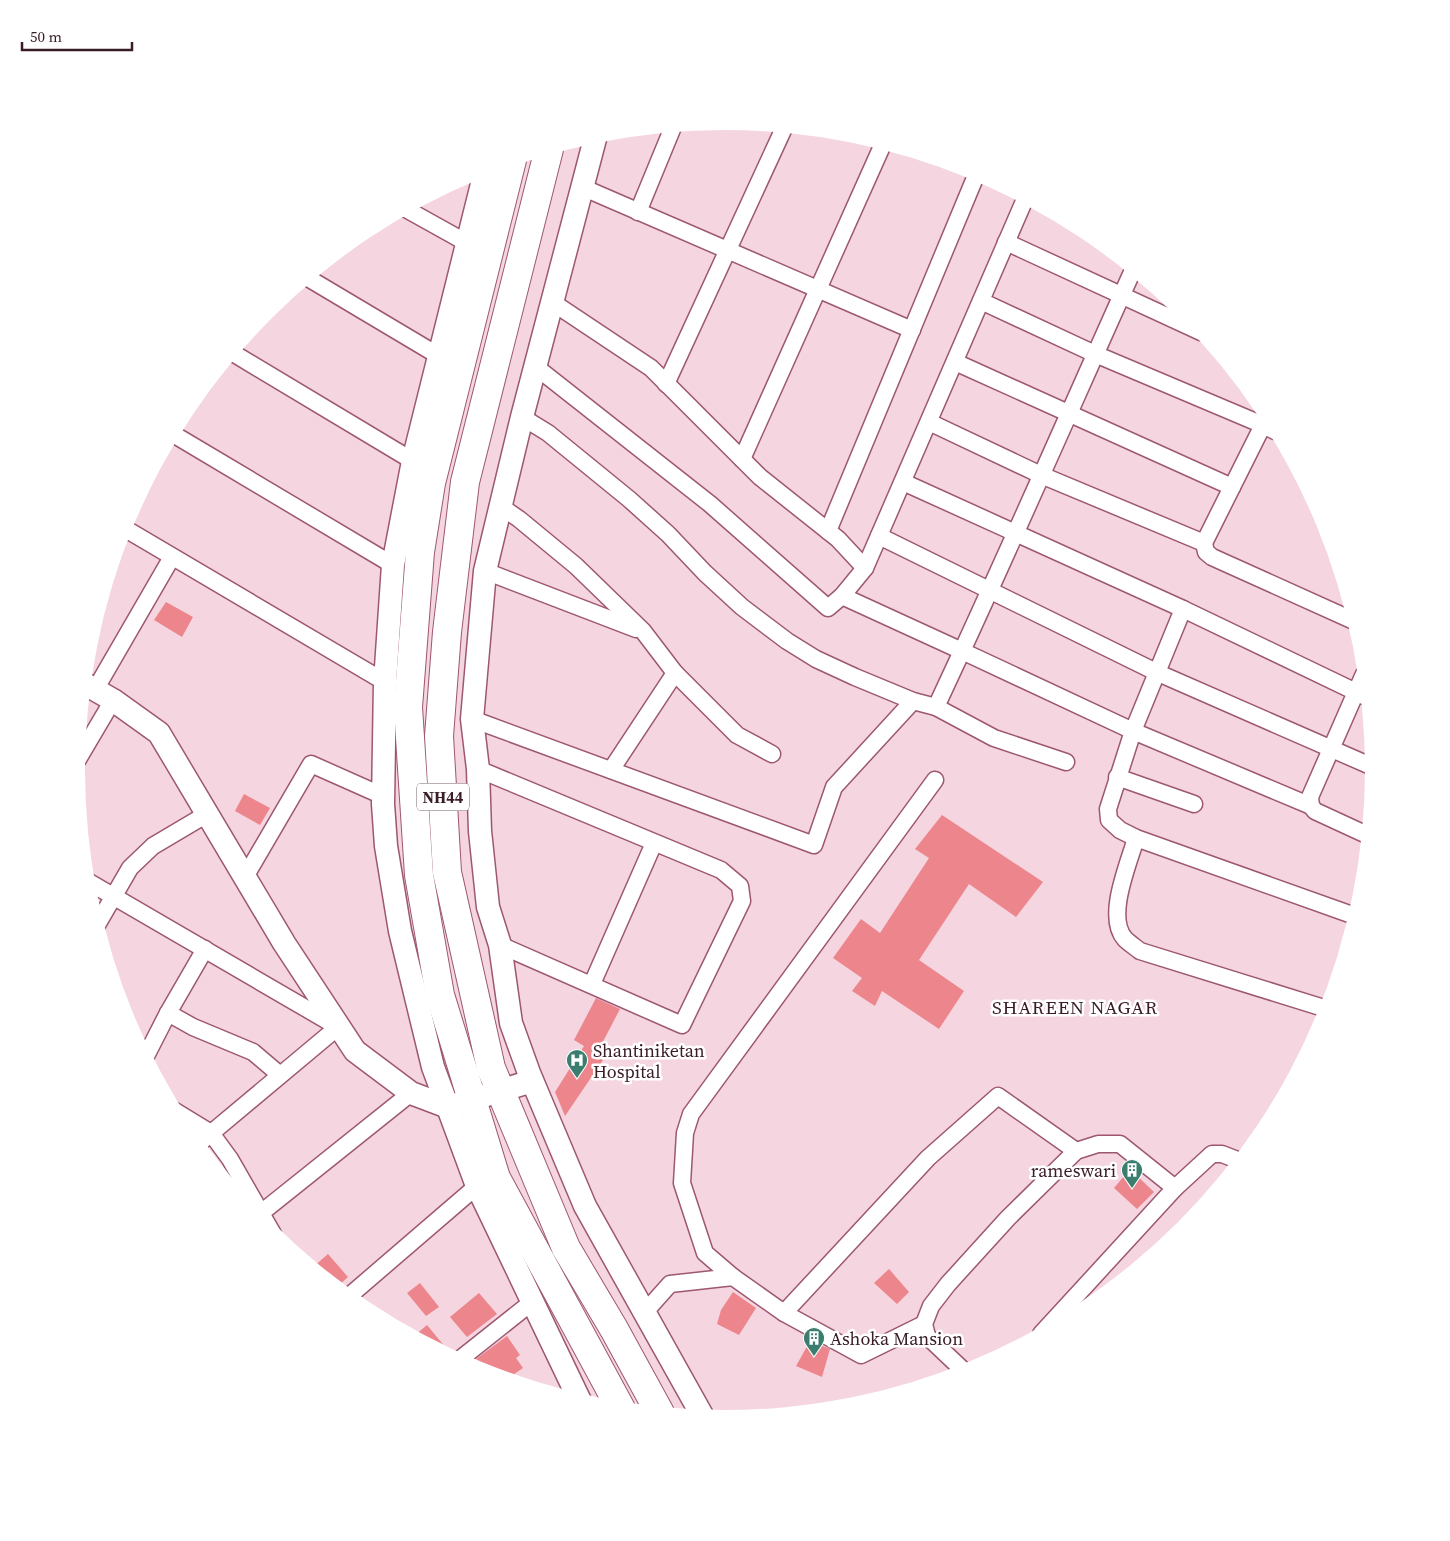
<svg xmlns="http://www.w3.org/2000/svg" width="1450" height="1541" viewBox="0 0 1450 1541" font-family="'Source Serif 4',serif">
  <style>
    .building { fill: #ec868c }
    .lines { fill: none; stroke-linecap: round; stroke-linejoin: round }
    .street-casing { stroke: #9d5771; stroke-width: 19 }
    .secondary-casing { stroke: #9d5771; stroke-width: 25 }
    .highway-casing { stroke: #9d5771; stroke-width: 30 }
    .street { stroke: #fff; stroke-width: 16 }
    .secondary { stroke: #fff; stroke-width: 22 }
    .highway { stroke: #fff; stroke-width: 28 }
    .labels { text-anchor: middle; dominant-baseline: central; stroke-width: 5; stroke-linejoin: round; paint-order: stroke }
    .shield { fill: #fff; stroke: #746067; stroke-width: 1 }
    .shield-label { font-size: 16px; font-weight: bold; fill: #391c26 }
    .poi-label { font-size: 18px; fill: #391c26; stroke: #fff; text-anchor: start }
    .neighbourhood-label { font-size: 19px; letter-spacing: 1px; fill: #391c26; stroke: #fff }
  </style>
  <rect width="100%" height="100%" fill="#f5d5df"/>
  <g class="building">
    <polygon points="166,602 193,617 182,637 154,620"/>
    <polygon points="244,794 270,808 260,825 235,811"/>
    <polygon points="942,815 1043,882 1016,917 969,884 919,960 964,991 939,1029 882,991 875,1006 852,991 862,978 833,958 861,919 880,933 929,858 915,849"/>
    <polygon points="596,998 620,1009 596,1055 603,1060 565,1116 555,1092 584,1046 574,1040"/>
    <polygon points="1130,1169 1154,1192 1137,1209 1114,1188"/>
    <polygon points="328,1254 348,1277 337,1287 313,1267"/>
    <polygon points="889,1269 909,1292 897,1304 874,1283"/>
    <polygon points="420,1283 439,1307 426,1316 407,1293"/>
    <polygon points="733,1292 756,1308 739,1335 717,1324 721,1310"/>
    <polygon points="479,1293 497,1314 467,1337 450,1317"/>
    <polygon points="427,1325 451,1354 450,1356 414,1336"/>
    <polygon points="507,1336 520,1355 516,1358 523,1368 507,1379 487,1373 476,1359"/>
    <polygon points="810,1341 830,1349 822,1377 796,1366"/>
  </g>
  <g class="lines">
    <g class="street-casing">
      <g id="street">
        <polyline points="584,188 912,330"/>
        <polyline points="406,209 467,243"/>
        <polyline points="638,212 673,127"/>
        <polyline points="1006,242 1201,332"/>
        <polyline points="308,278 439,356"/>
        <polyline points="981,301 1095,354 1263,425 1267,416"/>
        <polyline points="552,302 651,368 760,477 838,539 865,568"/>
        <polyline points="233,353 413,461"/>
        <polyline points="955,362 1232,487"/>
        <polyline points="536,367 710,504 828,608 842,596 865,568 1025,199"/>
        <polyline points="666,384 784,128"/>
        <polyline points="522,417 548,433 629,499 668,534 705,573 742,607 787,641 816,659 855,677 913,701 936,707 994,738 1066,762"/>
        <polyline points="929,422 1041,475 1204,543"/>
        <polyline points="1275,431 1263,425 1204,543 1206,552 1212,557 1354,621"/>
        <polyline points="173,434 393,565"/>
        <polyline points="742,459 883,144"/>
        <path d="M903 482 1183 609 1133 731 962 651C1020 525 1076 397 1133 270"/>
        <polyline points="500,506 519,519 576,566 643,631 675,673 737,735 772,754"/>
        <polyline points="124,528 385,682"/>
        <polyline points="828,531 977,173"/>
        <polyline points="879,536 1156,672 1373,767"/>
        <polyline points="485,571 636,629"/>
        <polyline points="842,596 962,651 936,707"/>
        <polyline points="1183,609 1356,692 1310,797 1311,806 1315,811 1367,835"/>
        <polyline points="1364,674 1356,692 1364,696"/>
        <polyline points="95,690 172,557"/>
        <polyline points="472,719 814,845 834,787 913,701"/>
        <polyline points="77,761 113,700"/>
        <polyline points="478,769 721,870 740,886 742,901 682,1025 500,945"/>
        <polyline points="611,770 675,673"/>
        <polyline points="1117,777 1194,804"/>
        <polyline points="1311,806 1133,731 1108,809 1109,820 1120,830 1136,838 1355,916"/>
        <path d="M1136 838C1129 863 1105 917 1125 939 1129 943 1135 947 1140 951L1327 1009"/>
        <polyline points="245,877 311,764 383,796"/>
        <polyline points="87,881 338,1027 197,1145"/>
        <polyline points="97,925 130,868 153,846 207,814"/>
        <polyline points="592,984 654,843"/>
        <polyline points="168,1013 193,1027 253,1052 280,1075"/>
        <polyline points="146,1056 168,1013 205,949"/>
        <polyline points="175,1111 211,1133 230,1159 273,1234"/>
        <polyline points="256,1217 411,1093"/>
        <polyline points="733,1277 705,1253 682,1183 685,1133 691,1114 935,780"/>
        <polyline points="348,1297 477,1186"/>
        <polyline points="645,1312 670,1284 733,1277 784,1313 861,1355 924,1324"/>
        <polyline points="784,1313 928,1158 998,1096 1076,1151"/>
        <polyline points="1041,1334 1175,1188"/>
        <polyline points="459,1360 532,1302"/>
        <polyline points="965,1372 927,1336 924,1324 931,1306 948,1284 1008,1218 1076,1151 1098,1144 1120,1144 1175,1188 1212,1154 1222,1154 1240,1161"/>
      </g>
    </g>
    <g class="secondary-casing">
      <g id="secondary">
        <polyline points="596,135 522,417 485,571 472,719 478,769 480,831 488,907 500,945 511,1023 529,1073 585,1206 703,1417"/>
        <polyline points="486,168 413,461 393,565 385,682 383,804 386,846 400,931 433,1067 477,1186 580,1401"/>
        <polyline points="85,684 113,700 159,733 284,943 355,1051 411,1093 448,1107 532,1081"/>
      </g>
    </g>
    <g class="highway-casing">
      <g id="highway">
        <polyline points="549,149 465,482 447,632 439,736 447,872 491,1068 566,1248 614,1329 660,1413"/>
        <polyline points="512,160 431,483 420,552 408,707 419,875 440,995 496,1178 621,1409"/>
      </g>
    </g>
    <use href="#street" class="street"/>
    <use href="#secondary" class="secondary"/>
    <use href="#highway" class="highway"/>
  </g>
  <defs>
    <g id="hospital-pin" transform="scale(1.125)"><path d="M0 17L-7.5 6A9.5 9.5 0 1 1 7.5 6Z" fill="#3b7e6f" stroke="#fff"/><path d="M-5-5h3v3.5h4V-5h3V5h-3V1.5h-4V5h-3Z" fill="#fff"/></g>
    <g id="building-pin" transform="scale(1.125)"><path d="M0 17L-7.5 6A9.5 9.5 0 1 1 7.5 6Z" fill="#3b7e6f" stroke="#fff"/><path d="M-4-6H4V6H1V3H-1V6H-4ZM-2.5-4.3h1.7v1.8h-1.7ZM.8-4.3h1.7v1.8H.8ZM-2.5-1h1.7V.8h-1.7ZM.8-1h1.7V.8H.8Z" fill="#fff"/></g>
  </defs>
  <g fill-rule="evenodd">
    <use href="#hospital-pin" x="577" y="1060"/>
    <use href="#building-pin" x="1132" y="1170"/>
    <use href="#building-pin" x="814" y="1338"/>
  </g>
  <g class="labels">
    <rect class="shield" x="417" y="783.5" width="52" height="27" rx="4"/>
    <g class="shield-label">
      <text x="443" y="797">NH44</text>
    </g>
    <g class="poi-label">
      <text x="593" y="1050">Shantiniketan<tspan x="593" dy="21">Hospital</tspan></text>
      <text x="1116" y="1170" text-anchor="end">rameswari</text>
      <text x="830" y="1338">Ashoka Mansion</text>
    </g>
    <g class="neighbourhood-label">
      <text x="1075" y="1007">SHAREEN NAGAR</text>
    </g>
  </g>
  <path d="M0 0H1450V1541H0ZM85 770a640 640 0 1 1 1280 0a640 640 0 1 1-1280 0Z" fill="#fff" fill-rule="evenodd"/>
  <path d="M22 42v8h110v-8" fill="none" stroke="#391c26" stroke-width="2.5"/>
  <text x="30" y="42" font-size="15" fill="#391c26" stroke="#ffffff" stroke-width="4" paint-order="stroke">50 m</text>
</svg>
